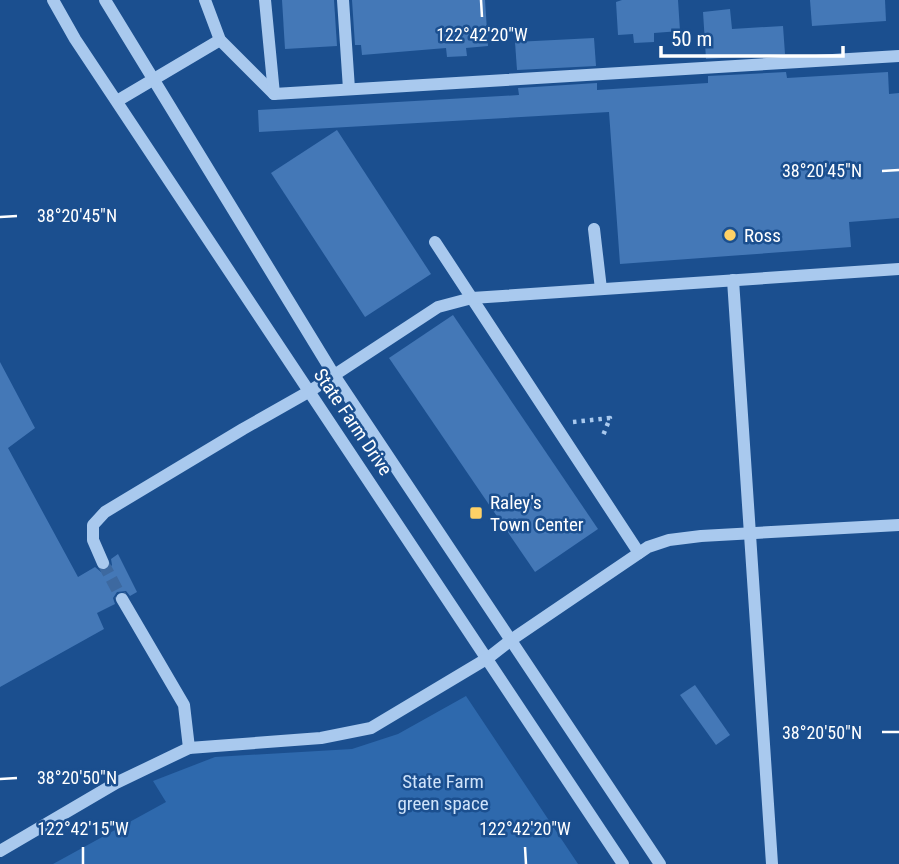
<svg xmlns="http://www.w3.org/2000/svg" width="899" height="864" viewBox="0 0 899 864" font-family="'Roboto Condensed',sans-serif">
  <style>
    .green { fill: #2e69ad }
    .building { fill: #4478b7 }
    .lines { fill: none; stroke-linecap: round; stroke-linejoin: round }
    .minor-tunnel { stroke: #3d69a0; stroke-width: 12; stroke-dasharray: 12 6; stroke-linecap: butt }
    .path { stroke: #a9c9ee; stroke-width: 4.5; stroke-dasharray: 3.5 5; stroke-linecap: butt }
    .minor { stroke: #a9c9ee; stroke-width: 12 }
    .ticks { fill: none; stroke: #fff; stroke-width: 2.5 }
    .poi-dot { fill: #ffd166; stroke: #1b4f8f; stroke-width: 2.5 }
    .labels { text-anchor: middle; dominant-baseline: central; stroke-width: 5; stroke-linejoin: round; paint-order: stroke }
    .poi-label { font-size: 19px; fill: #fff; stroke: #1b4f8f; text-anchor: start }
    .street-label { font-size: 19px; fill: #fff; stroke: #1b4f8f }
    .park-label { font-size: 19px; fill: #cfe3fa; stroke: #1b4f8f }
    .ticks-label { font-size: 18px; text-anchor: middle; fill: #fff; stroke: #1b4f8f; stroke-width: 5; stroke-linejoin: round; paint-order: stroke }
  </style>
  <rect width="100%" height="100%" fill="#1b4f8f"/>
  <polygon class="green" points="466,696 578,864 53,864 166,802 153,781 215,757 352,749 398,734"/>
  <g class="building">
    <polygon points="282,0 334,0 337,46 285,49"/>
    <polygon points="352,0 485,0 488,46 466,48 467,56 447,57 446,48 362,55 361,45 355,45"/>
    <polygon points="622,0 678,0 680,31 654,33 654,42 634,43 633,34 618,35 616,2"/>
    <polygon points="810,0 885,0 886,21 812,26"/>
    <polygon points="730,9 732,29 783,26 785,54 706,59 703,12"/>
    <polygon points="594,38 596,66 517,70 515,42"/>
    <polygon points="786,72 787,78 888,72 889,94 899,93 899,218 849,222 851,247 620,264 609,112 259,132 258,110 519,95 518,88 597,83 597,90 708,83 708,76"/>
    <polygon points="337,130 431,274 365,317 271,173"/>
    <polygon points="453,315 598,529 535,572 389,358"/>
    <polygon points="0,362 35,428 8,448 78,577 95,567 101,572 107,571 112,565 111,559 118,554 137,592 130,596 126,591 117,592 113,598 115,604 97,613 104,629 0,687"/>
    <polygon points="695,685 730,735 716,745 680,695"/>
  </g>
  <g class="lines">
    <polyline class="minor-tunnel" points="103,563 122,599"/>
    <polyline class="path" points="573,422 610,418 602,438"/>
    <g class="minor">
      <polyline points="53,0 75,39 623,864"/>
      <polyline points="105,0 334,375 660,864"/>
      <polyline points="205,0 220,40 274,94 899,56"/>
      <polyline points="265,0 274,94"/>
      <polyline points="343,0 349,89"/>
      <polyline points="117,101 220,40"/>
      <polyline points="594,229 601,289"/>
      <polyline points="435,242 639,553"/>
      <polyline points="733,280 772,864"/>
      <polyline points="103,563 93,540 93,525 105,512 243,429 310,391 438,307 472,298 899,269"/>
      <polyline points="189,748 321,738 371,728 488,658 511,640 648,547 669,540 701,536 899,525"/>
      <polyline points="0,851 116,783 189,748 184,705 122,599"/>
    </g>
  </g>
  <path class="ticks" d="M481 0 482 17M882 171 899 170M0 217 17 216M882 732H899M0 779 17 778M83 847V864M525 847 526 864"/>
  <g class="poi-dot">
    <circle cx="730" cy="235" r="7"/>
    <rect x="469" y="506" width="14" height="14" rx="3.5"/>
  </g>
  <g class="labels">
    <g class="poi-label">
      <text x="744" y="235">Ross</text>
      <text x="490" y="502">Raley's<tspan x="490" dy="22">Town Center</tspan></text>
    </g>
    <g class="street-label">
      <text transform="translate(353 422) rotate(56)">State Farm Drive</text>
    </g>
    <g class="park-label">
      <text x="443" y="781">State Farm<tspan x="443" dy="22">green space</tspan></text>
    </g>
  </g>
  <g class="ticks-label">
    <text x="482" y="41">122°42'20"W</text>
    <text x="822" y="177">38°20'45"N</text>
    <text x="77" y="222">38°20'45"N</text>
    <text x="822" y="739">38°20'50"N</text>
    <text x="77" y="784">38°20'50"N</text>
    <text x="83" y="835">122°42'15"W</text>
    <text x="525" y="835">122°42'20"W</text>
  </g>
  <path d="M661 46v10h182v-10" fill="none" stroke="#ffffff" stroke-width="3.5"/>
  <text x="671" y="46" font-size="21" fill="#ffffff" stroke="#1b4f8f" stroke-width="5" paint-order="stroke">50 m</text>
</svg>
